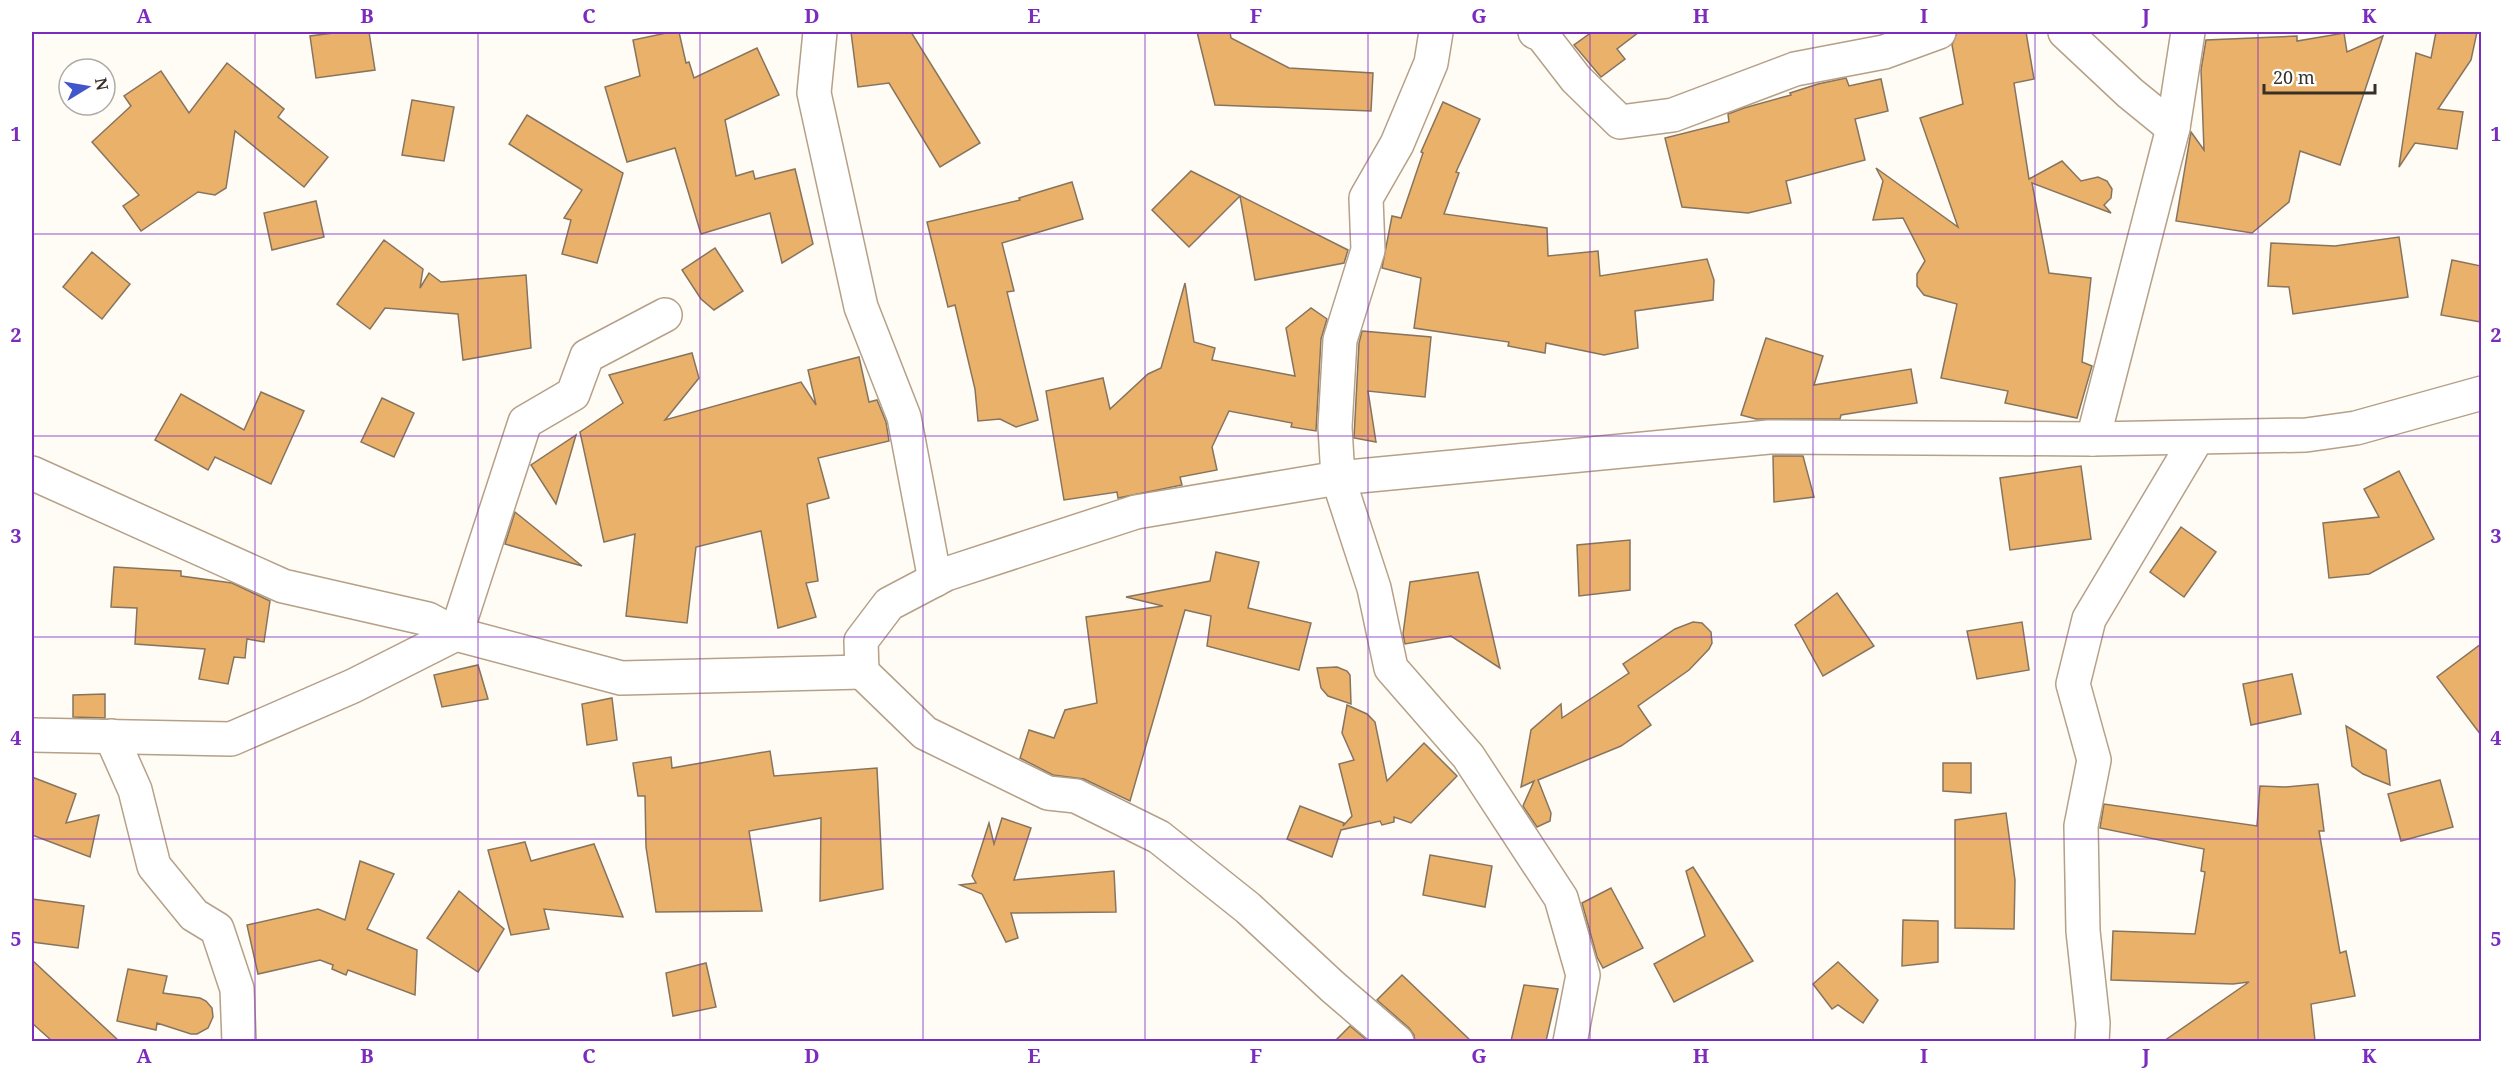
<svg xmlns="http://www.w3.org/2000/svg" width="2513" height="1073" viewBox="0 0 2513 1073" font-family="'Noto Serif',serif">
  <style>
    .building { fill: #eab16b; stroke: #87745d; stroke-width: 1.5 }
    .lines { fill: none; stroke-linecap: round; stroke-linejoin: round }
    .street-casing { stroke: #b5a088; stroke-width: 36 }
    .street { stroke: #fff; stroke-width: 33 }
    .grid { fill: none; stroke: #7b2cbf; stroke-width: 1.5; stroke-opacity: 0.55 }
    .neatline { fill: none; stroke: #7b2cbf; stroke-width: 2 }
    .grid-label { font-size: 20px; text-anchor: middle; font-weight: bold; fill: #7b2cbf }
  </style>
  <rect width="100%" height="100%" fill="#fffbf5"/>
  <g class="building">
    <polygon points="341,32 369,32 375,70 316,78 310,36"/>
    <polygon points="671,32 679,32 686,63 689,62 694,78 757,48 779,95 725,120 736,176 753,171 755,179 795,169 813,244 782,263 770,213 701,234 675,148 627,162 605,87 640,76 633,40"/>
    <polygon points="851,32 911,32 980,143 940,167 889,83 858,87"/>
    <polygon points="1197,32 1230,32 1231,38 1289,68 1373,73 1371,111 1215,105"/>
    <polygon points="1592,32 1639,32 1617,49 1625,59 1601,77 1574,45"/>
    <polygon points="1957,32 2026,32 2034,79 2014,83 2029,179 2062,161 2081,181 2098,177 2107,181 2112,189 2111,198 2104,205 2111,213 2032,183 2049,273 2091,278 2082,362 2092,366 2077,418 2005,403 2008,391 1941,378 1957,304 1924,295 1920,290 1917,286 1917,274 1925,261 1903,218 1873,220 1883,181 1876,168 1958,227 1920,118 1963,104 1952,45"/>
    <polygon points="2436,32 2477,32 2471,60 2438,109 2463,112 2457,149 2415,143 2399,167 2416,53 2431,58"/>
    <polygon points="2344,33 2347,52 2383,36 2340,165 2300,151 2289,202 2252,233 2176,221 2191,132 2204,150 2201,70 2206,40 2297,36 2297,41"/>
    <polygon points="227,63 284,109 278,117 328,157 304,187 235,131 226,188 215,195 198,192 141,231 123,206 139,195 92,142 131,106 124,96 161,71 189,113"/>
    <polygon points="1846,78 1849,86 1881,79 1888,111 1855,119 1865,160 1786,181 1791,203 1748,213 1682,207 1665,138 1729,122 1728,114 1744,108 1791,95 1790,93 1818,84"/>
    <polygon points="412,100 454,107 444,161 402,155"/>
    <polygon points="1443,102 1480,119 1456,172 1459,173 1444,214 1547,228 1548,256 1598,251 1600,276 1707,259 1714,280 1713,300 1635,311 1638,348 1604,355 1546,343 1545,353 1508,346 1509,342 1414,328 1421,278 1382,268 1392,216 1401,218 1423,153 1421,152"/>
    <polygon points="527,115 623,173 597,263 562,254 571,220 564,218 582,190 509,144"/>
    <polygon points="1191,171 1348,250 1344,263 1255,280 1240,196 1189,247 1152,210"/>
    <polygon points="1072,182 1083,219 1002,243 1014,291 1007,292 1038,420 1016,427 1000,419 978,421 975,389 955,305 948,307 927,222 1020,200 1019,198"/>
    <polygon points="316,201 324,237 272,250 264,213"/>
    <polygon points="2399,237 2408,297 2293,314 2289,287 2268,286 2271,243 2335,246"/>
    <polygon points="384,240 423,269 420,288 429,273 441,282 526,275 531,348 463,360 458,314 385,308 370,329 337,304"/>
    <polygon points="715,248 743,291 714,310 701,299 682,270"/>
    <polygon points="92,252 130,284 102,319 63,287"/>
    <polygon points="2452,260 2481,266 2481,322 2441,315"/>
    <polygon points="1185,283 1194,342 1215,348 1212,360 1295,376 1286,328 1311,308 1327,319 1321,339 1316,431 1291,427 1292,423 1229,411 1212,447 1217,470 1180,477 1182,485 1118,498 1117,492 1064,500 1046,391 1103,378 1110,409 1148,374 1161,368"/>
    <polygon points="1362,331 1431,337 1425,397 1368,391 1376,442 1354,438 1359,343"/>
    <polygon points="1766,338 1823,356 1814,385 1911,369 1917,403 1841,415 1840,419 1756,419 1741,415"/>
    <polygon points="692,353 699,378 665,420 801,382 816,405 808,370 859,357 869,402 877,400 886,422 889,441 818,458 829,498 807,504 818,581 806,583 816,617 778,628 761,531 696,547 687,623 626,616 635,534 604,542 580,432 623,403 609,375"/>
    <polygon points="261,392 304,411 271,484 215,457 208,470 155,440 181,394 244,430"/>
    <polygon points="382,398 414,413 394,457 361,442"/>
    <polygon points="576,435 556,504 531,465"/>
    <polygon points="1773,456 1803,456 1814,497 1774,502"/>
    <polygon points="2081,466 2091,539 2010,550 2000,478"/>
    <polygon points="2399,471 2434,539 2369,574 2329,578 2323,523 2379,517 2364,489"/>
    <polygon points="515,512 582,566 505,544"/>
    <polygon points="2181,527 2216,552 2184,597 2150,572"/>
    <polygon points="1630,540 1630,590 1579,596 1577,545"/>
    <polygon points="1216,552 1259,562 1248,608 1311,623 1299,670 1207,646 1211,616 1185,610 1130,801 1084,779 1053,775 1020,758 1029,730 1054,738 1065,710 1097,703 1086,617 1163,606 1126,597 1210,581"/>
    <polygon points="114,567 181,571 181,576 232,583 270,601 264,642 247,639 245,658 234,657 228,684 199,679 205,649 135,644 137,608 111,607"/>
    <polygon points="1478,572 1500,668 1451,636 1405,644 1403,634 1410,582"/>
    <polygon points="1837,593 1874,646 1823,676 1795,625"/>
    <polygon points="1693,622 1702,623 1711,632 1712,643 1709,649 1689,670 1638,706 1651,725 1621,746 1538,780 1551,813 1550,821 1537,827 1523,806 1534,781 1521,787 1531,730 1561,704 1562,718 1629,673 1623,664 1675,629"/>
    <polygon points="2022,622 2029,670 1977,679 1967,631"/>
    <polygon points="2481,644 2481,735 2437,677"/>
    <polygon points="478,665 488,699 442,707 434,675"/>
    <polygon points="1337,667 1347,671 1350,675 1351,704 1328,696 1321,688 1317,668"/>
    <polygon points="2292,674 2301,714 2251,725 2243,684"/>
    <polygon points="105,694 105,718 73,717 73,695"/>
    <polygon points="612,698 617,740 587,745 582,704"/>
    <polygon points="1347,705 1367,714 1375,722 1387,781 1424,743 1457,776 1411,823 1394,817 1394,822 1382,825 1380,821 1341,830 1332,857 1287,839 1300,806 1344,823 1343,826 1352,816 1339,764 1354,760 1342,733"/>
    <polygon points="2346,726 2386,750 2390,785 2363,774 2352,766"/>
    <polygon points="770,751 774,776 877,768 883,889 820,901 821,818 749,831 762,911 656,912 646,847 645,796 638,796 633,763 671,757 672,768"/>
    <polygon points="1943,763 1971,763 1971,793 1943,791"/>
    <polygon points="32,777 76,794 66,823 99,815 90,857 32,835"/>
    <polygon points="2440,780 2453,827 2401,841 2388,794"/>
    <polygon points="2318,784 2324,831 2319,831 2340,953 2346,951 2355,996 2311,1004 2315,1041 2164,1041 2249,982 2233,984 2111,980 2113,931 2195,934 2205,872 2201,871 2204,849 2100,828 2104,804 2257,826 2260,786 2285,787"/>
    <polygon points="2006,813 2015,880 2014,929 1955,928 1955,820"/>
    <polygon points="1002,818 1031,828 1014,880 1114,871 1116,912 1011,913 1018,938 1006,942 982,894 960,885 976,883 972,876 989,823 994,844"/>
    <polygon points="525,842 531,861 594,844 623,917 544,909 549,929 511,935 488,850"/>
    <polygon points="1430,855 1492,866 1485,907 1423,895"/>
    <polygon points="360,861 394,874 367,929 417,950 415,995 348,970 346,975 332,969 333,965 320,960 258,974 247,925 318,909 345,920"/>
    <polygon points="1693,867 1753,961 1674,1002 1654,964 1705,936 1686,871"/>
    <polygon points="1611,888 1643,948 1603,968 1597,957 1582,903"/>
    <polygon points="459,891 504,929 478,972 427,938"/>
    <polygon points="32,899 84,906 78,948 32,942"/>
    <polygon points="1903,920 1938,921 1938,962 1902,966"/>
    <polygon points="32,960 119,1041 52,1041 32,1023"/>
    <polygon points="1838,962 1878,1000 1863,1023 1838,1005 1832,1009 1813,984"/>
    <polygon points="706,963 716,1007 673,1016 666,973"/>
    <polygon points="128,969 167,976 163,993 200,998 206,1001 212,1008 213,1017 208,1028 197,1034 191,1034 157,1023 156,1030 117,1021"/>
    <polygon points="1402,975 1471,1041 1415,1041 1414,1035 1409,1028 1377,1000"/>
    <polygon points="1524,985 1558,989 1546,1041 1511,1041"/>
    <polygon points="1350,1026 1368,1041 1335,1041"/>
  </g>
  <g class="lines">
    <g class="street-casing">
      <g id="street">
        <polyline points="820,32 814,93 861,307 904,417 935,580"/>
        <polyline points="1436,32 1431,63 1397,144 1366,198 1368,250 1340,340 1335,427 1338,478 1374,588 1391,668 1468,756 1561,898 1583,975 1570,1042"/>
        <polyline points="1535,32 1542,35 1576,79 1620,122 1673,115 1795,69 1884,52 1939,32"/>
        <polyline points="2065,32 2130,93 2173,128"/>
        <polyline points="2093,439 2173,128 2188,32"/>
        <polyline points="32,473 283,586 428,619 456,634 621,678 862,672"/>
        <polyline points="32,735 231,739 353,686 456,634 525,422 573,394 587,356 665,315"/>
        <polyline points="111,736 135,790 154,866 194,915 217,929 237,989 239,1042"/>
        <polyline points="1397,1042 1333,987 1248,908 1159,837 1076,796 1048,793 925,733 862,672 861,641 889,604 946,574 1136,512 1338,478 1769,437 2093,439 2306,435 2356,428 2482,393"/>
        <polyline points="2092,1042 2093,1023 2083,931 2081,826 2094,760 2073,684 2089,619 2197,438"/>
      </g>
    </g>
    <use href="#street" class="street"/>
  </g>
  <path class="grid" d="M255 32V1042M478 32V1042M700 32V1042M923 32V1042M1145 32V1042M1368 32V1042M1590 32V1042M1813 32V1042M2035 32V1042M2258 32V1042M32 234H2482M32 436H2482M32 637H2482M32 839H2482"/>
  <rect width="2513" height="1073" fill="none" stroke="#ffffff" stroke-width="66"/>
  <g transform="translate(87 87) rotate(79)"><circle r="28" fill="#ffffff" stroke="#afaca8" stroke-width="1.5"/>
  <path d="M0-4.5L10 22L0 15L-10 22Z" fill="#4156c9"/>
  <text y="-9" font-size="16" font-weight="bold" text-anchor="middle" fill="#383026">N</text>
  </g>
  <path d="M2264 84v9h111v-9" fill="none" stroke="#383026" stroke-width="3"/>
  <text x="2273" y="84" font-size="18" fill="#383026" stroke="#ffffff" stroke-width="4.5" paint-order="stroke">20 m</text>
  <rect x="33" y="33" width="2447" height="1007" class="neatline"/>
  <g class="grid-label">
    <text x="144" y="23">A</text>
    <text x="367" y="23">B</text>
    <text x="589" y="23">C</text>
    <text x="812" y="23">D</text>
    <text x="1034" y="23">E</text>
    <text x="1256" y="23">F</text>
    <text x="1479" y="23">G</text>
    <text x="1701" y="23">H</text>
    <text x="1924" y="23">I</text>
    <text x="2146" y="23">J</text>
    <text x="2369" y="23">K</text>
    <text x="16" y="141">1</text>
    <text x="2496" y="141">1</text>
    <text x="16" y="342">2</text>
    <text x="2496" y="342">2</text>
    <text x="16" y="543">3</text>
    <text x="2496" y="543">3</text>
    <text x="16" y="745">4</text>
    <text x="2496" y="745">4</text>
    <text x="16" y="946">5</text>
    <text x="2496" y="946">5</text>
    <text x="144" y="1063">A</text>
    <text x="367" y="1063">B</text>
    <text x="589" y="1063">C</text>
    <text x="812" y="1063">D</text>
    <text x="1034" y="1063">E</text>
    <text x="1256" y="1063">F</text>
    <text x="1479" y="1063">G</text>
    <text x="1701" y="1063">H</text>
    <text x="1924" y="1063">I</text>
    <text x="2146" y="1063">J</text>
    <text x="2369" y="1063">K</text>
  </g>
</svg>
